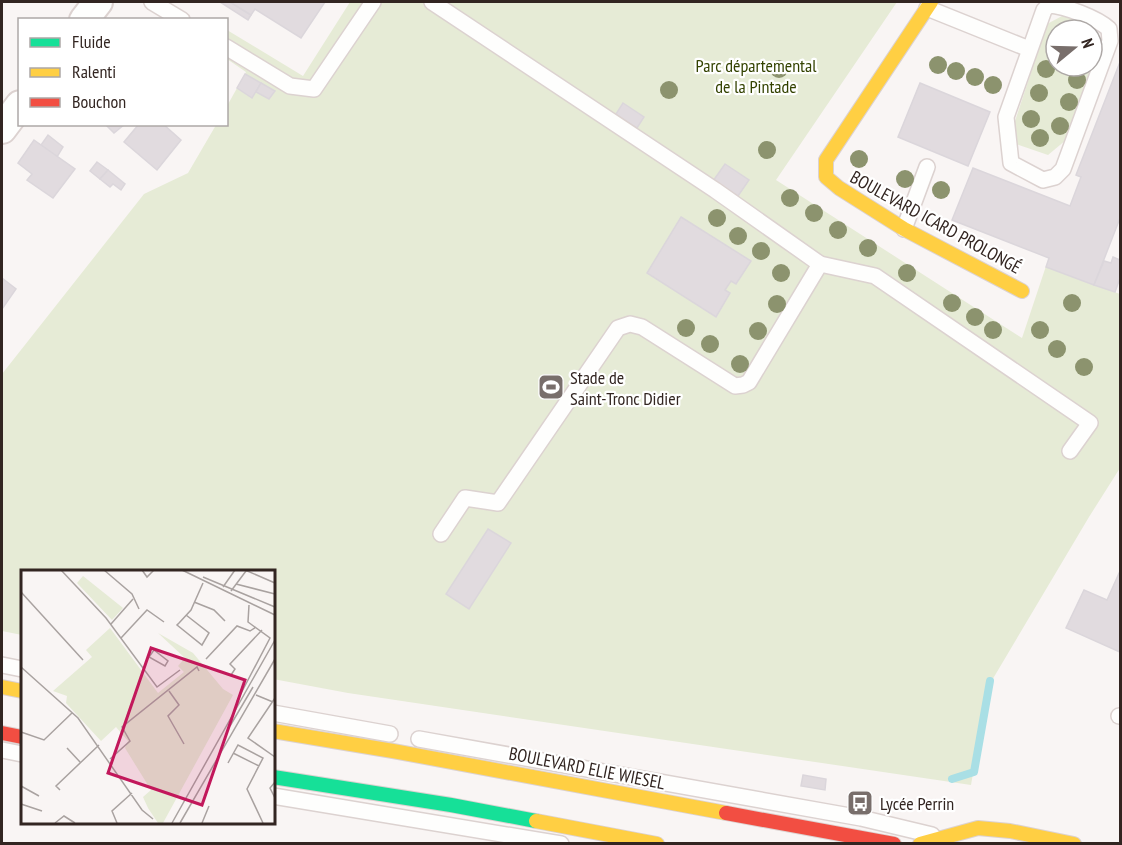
<svg xmlns="http://www.w3.org/2000/svg" width="1122" height="845" viewBox="0 0 1122 845" font-family="'PT Sans Narrow',sans-serif">
  <style>
    .green { fill: #e6ebd6; fill-rule: evenodd }
    .lines { fill: none; stroke-linecap: round; stroke-linejoin: round }
    .stream { stroke: #a9dfe5; stroke-width: 8 }
    .building { fill: #e1dbdf; stroke: #dbd6db; stroke-width: 1.5 }
    .lane-casing { stroke: #dcd2d0; stroke-width: 18 }
    .street-casing { stroke: #dcd2d0; stroke-width: 32 }
    .fast-casing { stroke: #dcd2d0; stroke-width: 16 }
    .slow-casing { stroke: #dcd2d0; stroke-width: 16 }
    .jam-casing { stroke: #dcd2d0; stroke-width: 16 }
    .lane { stroke: #fefefd; stroke-width: 15 }
    .street { stroke: #fefefd; stroke-width: 28 }
    .fast { stroke: #16e098; stroke-width: 14 }
    .slow { stroke: #ffcf43; stroke-width: 14 }
    .jam { stroke: #f24e42; stroke-width: 14 }
    .tree { fill: #8c936e }
    .labels { text-anchor: middle; dominant-baseline: central; stroke-width: 4.5; stroke-linejoin: round; paint-order: stroke }
    .park-label { font-size: 18px; fill: #334200; stroke: #fff }
    .street-label { font-size: 18px; fill: #322521; stroke: #fff }
    .poi-label { font-size: 18px; fill: #322521; stroke: #fff; text-anchor: start }
    .inset-road { fill: none; stroke: #a9a2a0; stroke-width: 1.5 }
    .view { fill: #c2185b; fill-opacity: 0.15; stroke: #c2185b; stroke-width: 3 }
    .inset-edge { fill: none; stroke: #322521; stroke-width: 3 }
  </style>
  <rect width="100%" height="100%" fill="#f9f5f4"/>
  <g class="green">
    <polygon points="350,2 897,2 776,180 1022,338 1046,266 1094,285 1120,294 1120,468 1089,517 988,687 971,785 348,693 273,679 273,572 22,572 22,635 2,631 2,374 144,194 188,173 216,125 226,124 227,106 246,72 227,59 227,30 303,76"/>
    <path d="M1064 15 1094 27 1100 45 1066 140 1048 155 1016 144 1014 124 1047 24ZM1056 30H1092V66H1056Z"/>
  </g>
  <g class="lines">
    <polyline class="stream" points="952,779 974,772 990,681"/>
  </g>
  <g class="building">
    <polygon points="220,2 230,2 251,15 248,20"/>
    <polygon points="230,2 325,2 301,38 255,9 251,15"/>
    <polygon points="1120,62 1120,218 1094,285 1046,267 1049,258 952,220 973,168 1070,206 1081,177 1076,175"/>
    <polygon points="245,74 261,83 252,98 237,88"/>
    <polygon points="261,83 275,91 269,99 256,92"/>
    <polygon points="920,83 990,112 968,166 898,137"/>
    <polygon points="623,103 644,117 637,128 616,114"/>
    <polygon points="105,124 125,124 114,133"/>
    <polygon points="139,124 163,124 181,140 157,170 124,142"/>
    <polygon points="48,135 63,147 57,157 41,145"/>
    <polygon points="34,140 75,169 53,198 27,180 32,174 18,163"/>
    <polygon points="97,162 108,170 100,179 90,171"/>
    <polygon points="725,164 749,180 738,196 713,181"/>
    <polygon points="108,170 125,184 121,190 113,184 110,187 100,179"/>
    <polygon points="681,217 751,261 736,284 731,281 725,290 730,293 716,317 647,273"/>
    <polygon points="1113,257 1120,260 1120,278 1115,292 1094,285 1104,261 1111,263"/>
    <polygon points="2,278 16,289 2,309"/>
    <polygon points="488,529 511,543 469,609 446,594"/>
    <polygon points="1120,571 1120,652 1066,628 1084,590 1107,600"/>
    <polygon points="803,775 826,779 825,790 801,786"/>
  </g>
  <g class="lines">
    <g class="lane-casing">
      <g id="lane">
        <polyline points="152,2 182,20"/>
        <polyline points="432,2 715,190 820,264 875,276 1090,423 1070,451"/>
        <path d="M1049 5C1065 6 1097 18 1109 29L1110 41 1063 169 1055 177 1043 180 1011 163 1006 117 1044 10Z"/>
        <polyline points="927,8 1029,49"/>
        <polyline points="226,47 290,86 314,89 373,2"/>
        <polyline points="904,229 927,167"/>
        <polyline points="441,534 465,498 498,503 618,328 630,324 642,327 735,386 743,385 749,382 820,264"/>
        <polyline points="2,665 22,669"/>
        <polyline points="273,713 390,734"/>
        <polyline points="1119,716 1120,716"/>
        <polyline points="419,739 861,818 932,835"/>
        <polyline points="2,750 22,754"/>
        <polyline points="273,796 561,844"/>
      </g>
    </g>
    <g class="street-casing">
      <g id="street">
        <polyline points="84,20 98,2"/>
        <polyline points="2,129 20,105"/>
      </g>
    </g>
    <g class="fast-casing">
      <polyline id="fast" points="273,777 451,805 536,821"/>
    </g>
    <g class="slow-casing">
      <g id="slow">
        <polyline points="931,2 826,160 826,177 839,188 904,229 1022,291"/>
        <polyline points="2,687 22,691"/>
        <polyline points="273,731 393,751 726,813"/>
        <polyline points="536,821 657,844"/>
        <polyline points="920,844 978,828 1010,831 1074,844"/>
      </g>
    </g>
    <g class="jam-casing">
      <g id="jam">
        <polyline points="2,733 22,737"/>
        <polyline points="726,813 894,844"/>
      </g>
    </g>
    <use href="#lane" class="lane"/>
    <use href="#street" class="street"/>
    <use href="#fast" class="fast"/>
    <use href="#slow" class="slow"/>
    <use href="#jam" class="jam"/>
  </g>
  <g class="tree">
    <circle cx="938" cy="65" r="9"/>
    <circle cx="779" cy="69" r="9"/>
    <circle cx="1046" cy="69" r="9"/>
    <circle cx="956" cy="71" r="9"/>
    <circle cx="975" cy="77" r="9"/>
    <circle cx="1077" cy="80" r="9"/>
    <circle cx="993" cy="85" r="9"/>
    <circle cx="669" cy="90" r="9"/>
    <circle cx="1039" cy="93" r="9"/>
    <circle cx="1069" cy="102" r="9"/>
    <circle cx="1031" cy="119" r="9"/>
    <circle cx="1060" cy="126" r="9"/>
    <circle cx="1040" cy="138" r="9"/>
    <circle cx="767" cy="150" r="9"/>
    <circle cx="859" cy="159" r="9"/>
    <circle cx="905" cy="179" r="9"/>
    <circle cx="941" cy="190" r="9"/>
    <circle cx="790" cy="198" r="9"/>
    <circle cx="814" cy="213" r="9"/>
    <circle cx="717" cy="218" r="9"/>
    <circle cx="838" cy="230" r="9"/>
    <circle cx="738" cy="236" r="9"/>
    <circle cx="868" cy="248" r="9"/>
    <circle cx="761" cy="251" r="9"/>
    <circle cx="781" cy="273" r="9"/>
    <circle cx="907" cy="273" r="9"/>
    <circle cx="952" cy="303" r="9"/>
    <circle cx="1072" cy="303" r="9"/>
    <circle cx="777" cy="304" r="9"/>
    <circle cx="975" cy="317" r="9"/>
    <circle cx="686" cy="328" r="9"/>
    <circle cx="993" cy="330" r="9"/>
    <circle cx="1040" cy="330" r="9"/>
    <circle cx="758" cy="331" r="9"/>
    <circle cx="710" cy="344" r="9"/>
    <circle cx="1057" cy="349" r="9"/>
    <circle cx="740" cy="364" r="9"/>
    <circle cx="1084" cy="367" r="9"/>
  </g>
  <defs>
    <g id="stadium-square" transform="scale(1.35)"><rect x="-9" y="-9" width="18" height="18" rx="4" fill="#786e6b" stroke="#fff"/><path d="M0-5a6.5 5 0 1 0 0 10a6.5 5 0 1 0 0-10ZM-3.5-1.8h7v3.6h-7Z" fill="#fff"/></g>
    <g id="bus-square" transform="scale(1.35)"><rect x="-9" y="-9" width="18" height="18" rx="4" fill="#786e6b" stroke="#fff"/><path d="M-5-6H5V4H4V6H2V4H-2V6H-4V4H-5ZM-3.5-4V0h7V-4ZM-3.5 1.2v1.5H-2V1.2ZM2 1.2v1.5H3.5V1.2Z" fill="#fff"/></g>
  </defs>
  <g fill-rule="evenodd">
    <use href="#stadium-square" x="551" y="387"/>
    <use href="#bus-square" x="860" y="803"/>
  </g>
  <g class="labels">
    <g class="park-label">
      <text x="756" y="65">Parc départemental<tspan x="756" dy="21">de la Pintade</tspan></text>
    </g>
    <g class="street-label">
      <text transform="translate(936 222) rotate(29)">BOULEVARD ICARD PROLONGÉ</text>
      <text transform="translate(587 768) rotate(11)">BOULEVARD ELIE WIESEL</text>
    </g>
    <g class="poi-label">
      <text x="570" y="377">Stade de<tspan x="570" dy="21">Saint-Tronc Didier</tspan></text>
      <text x="880" y="803">Lycée Perrin</text>
    </g>
  </g>
  <g transform="translate(21 570)">
    <rect width="254" height="254" fill="#f9f5f4"/>
    <path d="M62 6 102 38 91 50 56 13ZM89 58 137 123 163 102 157 96 164 88 137 63 172 83 202 119 212 125 142 253H137L127 238 122 227 130 220 104 178 107 171 95 157 80 171 45 133 46 126 32 121 71 87 65 80Z" fill="#e6ebd6"/>
    <path class="inset-road" d="M40 0 85 48 136 117 159 100M83 0 111 24 118 39M121 0 126 7 133 0M161 0 254 45M224 0 254 13M182 7 254 37M215 14 254 24M202 17 214 0M210 21 225 1M0 22 62 90M173 32 193 40 204 51M165 45 188 63 181 75 156 55 158 53 170 40 182 13M90 54 112 29M100 68 126 40 143 52M133 80 147 91 144 96 128 87ZM185 89 216 56 229 61 235 57M0 97 57 148 121 240 132 249M210 105 214 99 209 94 241 60M229 114 254 70M148 121 158 135 147 146 163 174M235 125 252 132M254 128 227 168 254 187M216 131 249 68 227 52 228 35M209 156 232 117M0 162 23 170 51 143M46 178 59 192M212 183 238 196M89 189 109 171 101 157 176 97 178 101M207 193 217 175 242 188 226 219 242 253M254 212 249 218 254 228M0 216 18 226M39 220 35 216 78 175M0 234 21 241M34 253 43 246 54 253M96 253 91 241 111 223M151 253 229 114M159 253 254 89M181 253 188 236"/>
    <path class="view" d="M130 78 224 110 181 235 87 203Z"/>
    <rect width="254" height="254" class="inset-edge"/>
  </g>
  <rect width="1122" height="845" fill="none" stroke="#322521" stroke-width="6"/>
  <rect x="18" y="18" width="210" height="108" fill="#ffffff" stroke="#ada8a6" stroke-width="1.5"/>
  <rect x="30" y="38" width="30" height="9" fill="#16e098" stroke="#ada8a6" stroke-width="1.5"/>
  <text x="72" y="48" font-size="18" fill="#322521">Fluide</text>
  <rect x="30" y="68" width="30" height="9" fill="#ffcf43" stroke="#ada8a6" stroke-width="1.5"/>
  <text x="72" y="78" font-size="18" fill="#322521">Ralenti</text>
  <rect x="30" y="98" width="30" height="9" fill="#f24e42" stroke="#ada8a6" stroke-width="1.5"/>
  <text x="72" y="108" font-size="18" fill="#322521">Bouchon</text>
  <g transform="translate(1074 48) rotate(71)"><circle r="28" fill="#ffffff" stroke="#ada8a6" stroke-width="1.5"/>
  <path d="M0-4.5L10 22L0 15L-10 22Z" fill="#786e6b"/>
  <text y="-9" font-size="16" font-weight="bold" text-anchor="middle" fill="#322521">N</text>
  </g>
</svg>
